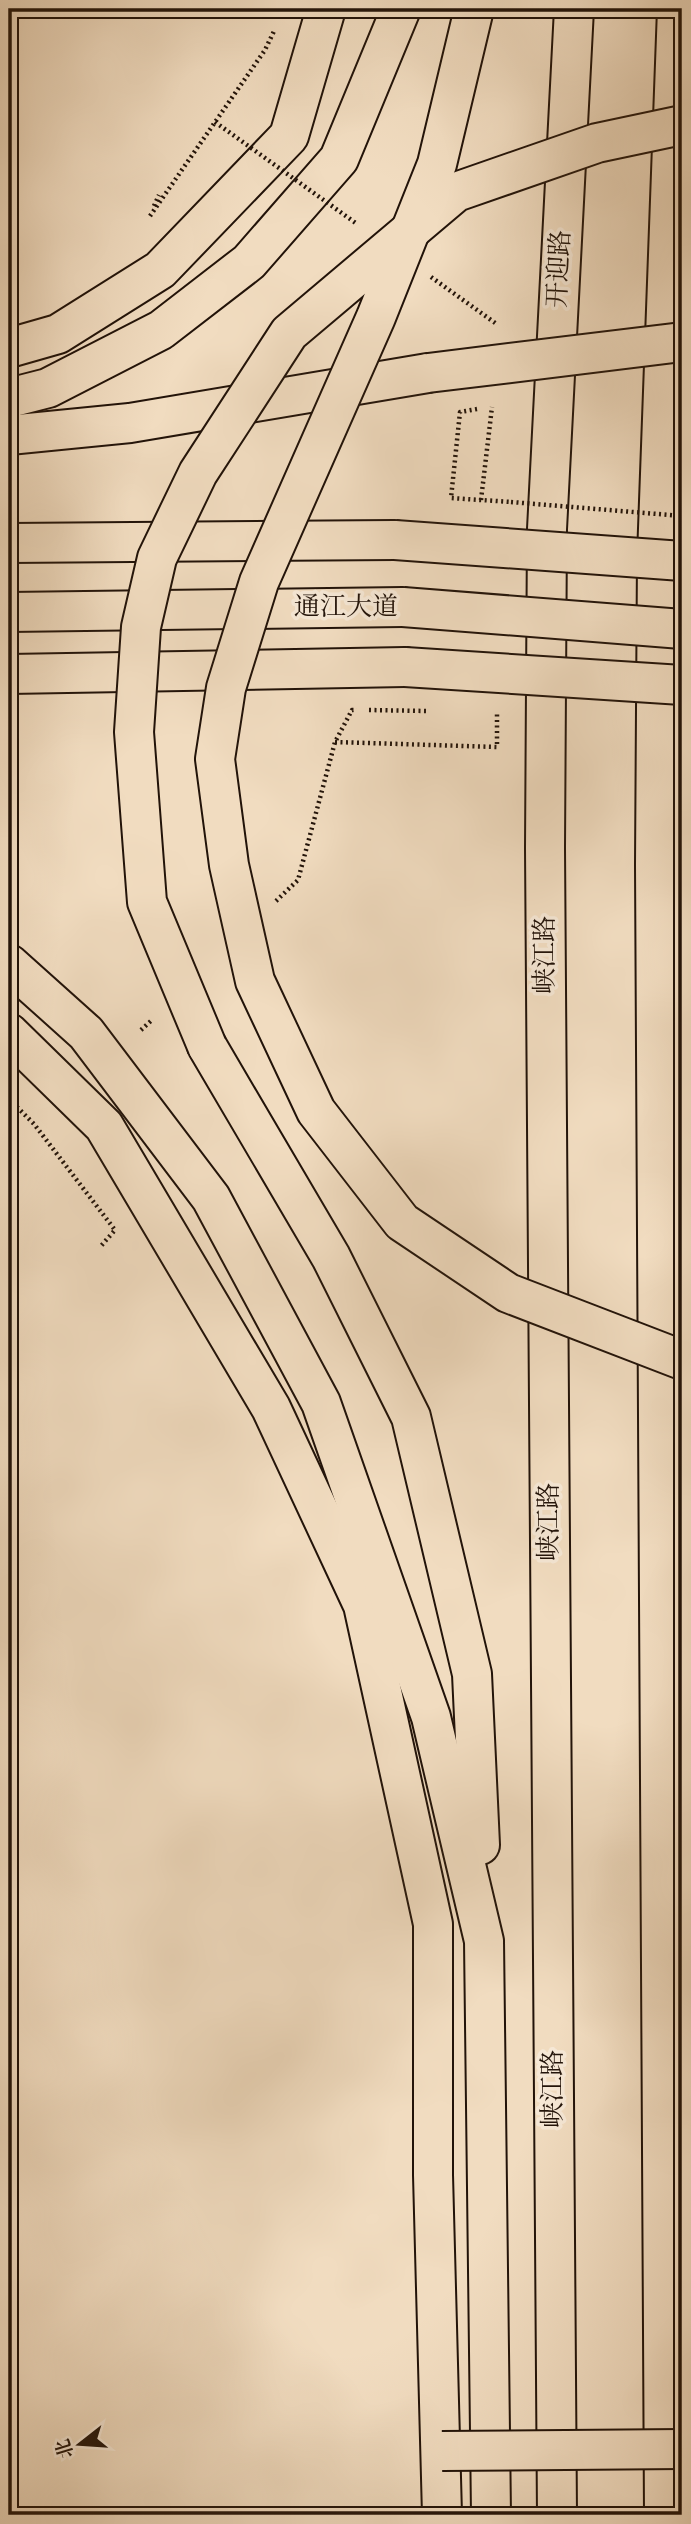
<svg xmlns="http://www.w3.org/2000/svg" width="691" height="2524" viewBox="0 0 691 2524" font-family="'Old Standard TT','Noto Serif SC',serif">
  <style>
    .lines { fill: none; stroke-linecap: round; stroke-linejoin: round }
    .major-casing { stroke: #221309; stroke-width: 42 }
    .highway-casing { stroke: #221309; stroke-width: 42 }
    .path { stroke: #221309; stroke-width: 4.5; stroke-dasharray: 2 3.5; stroke-linecap: butt }
    .major { stroke: #f1dcc0; stroke-width: 38 }
    .highway { stroke: #f1dcc0; stroke-width: 38 }
    .major-bridge-casing { stroke: #221309; stroke-width: 42; stroke-linecap: butt }
    .highway-bridge-casing { stroke: #221309; stroke-width: 42; stroke-linecap: butt }
    .path-bridge { stroke: #221309; stroke-width: 4.5; stroke-dasharray: 2 3.5; stroke-linecap: butt }
    .major-bridge { stroke: #f1dcc0; stroke-width: 38 }
    .highway-bridge { stroke: #f1dcc0; stroke-width: 38 }
    .labels { text-anchor: middle; dominant-baseline: central; stroke-width: 7; stroke-linejoin: round; paint-order: stroke }
    .street-label { font-size: 26px; fill: #221309; stroke: #f6e8d6 }
  </style>
  <rect width="100%" height="100%" fill="#f1dcc0"/>
  <filter id="stains"><feTurbulence type="fractalNoise" baseFrequency=".00286" numOctaves="4"/><feColorMatrix values="0 0 0 0 .2 0 0 0 0 .09 0 0 0 0 .02 0 0 0 .5 -.17"/></filter>
  <radialGradient id="worn" r=".72"><stop offset=".6" stop-color="#630" stop-opacity="0"/><stop offset="1" stop-color="#630" stop-opacity=".3"/></radialGradient>
  <g class="lines">
    <g class="major-casing">
      <g id="major">
        <polyline points="9,348 58,334 160,270 289,136 326,9"/>
        <polyline points="9,543 395,540"/>
        <polyline points="9,612 403,607"/>
        <polyline points="9,1033 104,1126 271,1408 363,1605 433,1924 433,2175 442,2515"/>
      </g>
    </g>
    <g class="highway-casing">
      <g id="highway">
        <polyline points="9,398 48,388 161,330 249,262 339,159 401,9"/>
        <polyline points="9,435 130,423 428,373"/>
        <polyline points="9,674 405,667"/>
        <polyline points="9,964 86,1033 211,1198 321,1403 431,1717 484,1941 491,2515"/>
        <polyline points="207,1046 331,1257 411,1417 472,1674 480,1845"/>
        <polyline points="557,2515 545,848 547,529 574,9"/>
        <polyline points="664,2515 655,865 657,556 677,9"/>
      </g>
    </g>
    <g class="path">
      <polyline points="154,206 159,195"/>
      <polyline points="150,216 265,50 275,29"/>
      <polyline points="431,277 498,325"/>
      <polyline points="477,409 460,412 451,498 511,502"/>
      <polyline points="481,500 492,407"/>
      <polyline points="369,710 427,711"/>
      <polyline points="335,742 497,747 497,711"/>
      <polyline points="276,901 298,880 335,742 352,710 357,710"/>
      <polyline points="141,1030 153,1019"/>
      <polyline points="9,1099 34,1124 115,1230 101,1246"/>
    </g>
    <use href="#major" class="major"/>
    <use href="#highway" class="highway"/>
    <g class="major-bridge-casing">
      <g id="major-bridge">
        <polyline points="395,540 682,561"/>
        <polyline points="403,607 682,629"/>
        <polyline points="442,2451 682,2449"/>
      </g>
    </g>
    <g class="highway-bridge-casing">
      <g id="highway-bridge">
        <polyline points="474,9 437,164 376,317 259,582 226,688 215,759 229,865 255,981 316,1111 402,1222 508,1293 682,1360"/>
        <polyline points="428,373 682,342"/>
        <polyline points="405,667 682,685"/>
        <polyline points="207,1046 147,902 134,732 141,627 157,558 198,473 289,333 456,192 597,143 682,125"/>
      </g>
    </g>
    <g class="path-bridge">
      <polyline points="215,122 357,224"/>
      <polyline points="511,502 682,516"/>
    </g>
    <use href="#major-bridge" class="major-bridge"/>
    <use href="#highway-bridge" class="highway-bridge"/>
  </g>
  <g class="labels">
    <g class="street-label">
      <text transform="translate(560 269) rotate(-87)">开迎路</text>
      <text x="346" y="608">通江大道</text>
      <text transform="translate(546 955) rotate(-90)">峡江路</text>
      <text transform="translate(550 1522) rotate(-90)">峡江路</text>
      <text transform="translate(554 2089) rotate(-90)">峡江路</text>
    </g>
  </g>
  <rect width="691" height="2524" fill="none" stroke="#f1dcc0" stroke-width="35"/>
  <rect x="10" y="10" width="670" height="2503" fill="none" stroke="#221309" stroke-width="3.5"/>
  <rect x="18" y="18" width="656" height="2489" fill="none" stroke="#221309" stroke-width="2"/>
  <g transform="translate(80 2444) rotate(253)" stroke="#f6e8d6" stroke-width="5" paint-order="stroke">
  <path d="M0-5L12 26L0 18L-12 26Z" fill="#221309"/>
  <text y="-10" font-size="19" font-weight="bold" text-anchor="middle" fill="#221309">北</text>
  </g>
  <rect width="100%" height="100%" filter="url(#stains)"/>
  <rect width="100%" height="100%" fill="url(#worn)"/>
</svg>
